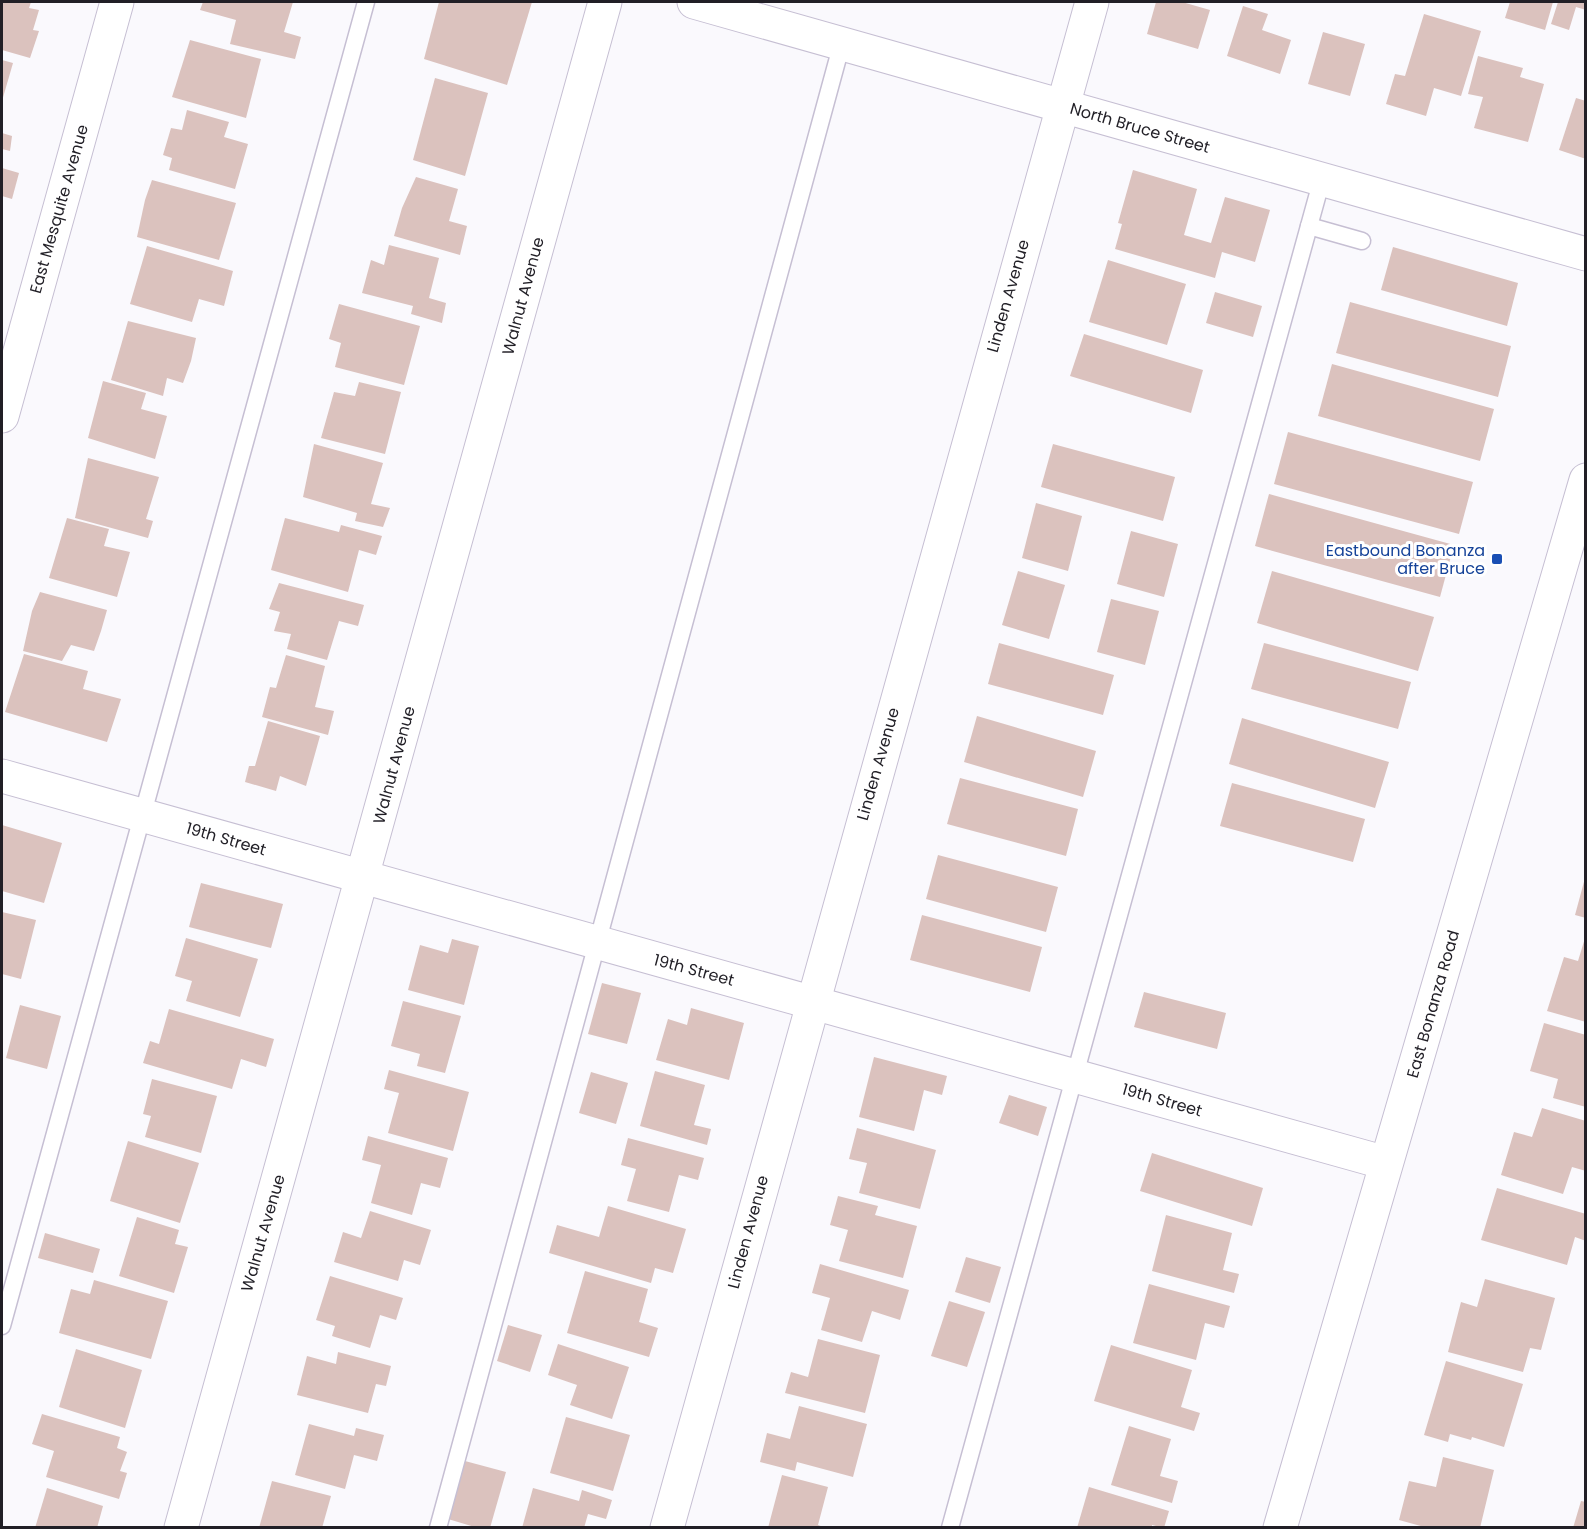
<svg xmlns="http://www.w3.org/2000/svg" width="1587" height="1529" viewBox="0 0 1587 1529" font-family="Poppins,sans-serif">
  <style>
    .building { fill: #dbc2be }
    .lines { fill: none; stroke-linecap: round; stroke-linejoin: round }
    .service-casing { stroke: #c6bfd3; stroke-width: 19 }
    .minor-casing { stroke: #c6bfd3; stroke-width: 35 }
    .tertiary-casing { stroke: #c6bfd3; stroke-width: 35 }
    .secondary-casing { stroke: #c6bfd3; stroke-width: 35 }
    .service { stroke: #fff; stroke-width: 16 }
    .minor { stroke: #fff; stroke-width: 33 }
    .tertiary { stroke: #fff; stroke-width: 33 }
    .secondary { stroke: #fff; stroke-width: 33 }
    .transit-dot { fill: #1a4fb4; stroke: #fff; stroke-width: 2 }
    .labels { text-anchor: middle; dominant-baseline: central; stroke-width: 6; stroke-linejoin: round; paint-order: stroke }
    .street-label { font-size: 16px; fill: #211f26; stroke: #fff }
    .transit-label { font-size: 16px; fill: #164399; stroke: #fff; text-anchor: end }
  </style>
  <rect width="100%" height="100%" fill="#faf9fd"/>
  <g class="building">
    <polygon points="2,2 31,2 29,8 39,10 33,30 39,31 30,58 2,50"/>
    <polygon points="203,2 293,2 284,32 301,37 295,59 230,44 236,20 200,10"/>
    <polygon points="439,2 532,2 507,85 424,59"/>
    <polygon points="1156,2 1182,2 1210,10 1198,49 1147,34"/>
    <polygon points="1510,2 1553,2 1545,30 1505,18"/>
    <polygon points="1558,2 1586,2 1586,10 1576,7 1569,30 1551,24"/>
    <polygon points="1243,6 1268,14 1262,30 1291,40 1280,74 1227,56"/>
    <polygon points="1424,14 1481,31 1461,96 1434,88 1426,116 1386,104 1395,74 1405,76"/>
    <polygon points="1323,32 1365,44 1350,96 1308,84"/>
    <polygon points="190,40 261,59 246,118 172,97"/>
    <polygon points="1478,56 1523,68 1520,77 1544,84 1528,142 1474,128 1483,97 1468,94"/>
    <polygon points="2,60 13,63 2,101"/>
    <polygon points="435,78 488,93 465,176 413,160"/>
    <polygon points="1576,98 1586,101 1586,159 1559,150"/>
    <polygon points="187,110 229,122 224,137 248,144 235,189 169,170 172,158 163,155 171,128 182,130"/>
    <polygon points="2,133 12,136 10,151 2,149"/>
    <polygon points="2,168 19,173 12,199 2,196"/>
    <polygon points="1133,170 1197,189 1184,235 1211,243 1225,197 1270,210 1255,262 1222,252 1215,278 1115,249 1122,224 1118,223"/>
    <polygon points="416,177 458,189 449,221 467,226 460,255 394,236 402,208"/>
    <polygon points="152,180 236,203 219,260 137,237 145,200"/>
    <polygon points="389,245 439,258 429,298 446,303 442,323 411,314 413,306 362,293 371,260 384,265"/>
    <polygon points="147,246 233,271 224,306 199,299 192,322 130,304"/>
    <polygon points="1393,247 1518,283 1507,326 1381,290"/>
    <polygon points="1108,260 1186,284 1167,345 1089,322"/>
    <polygon points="1215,292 1262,306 1253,337 1206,323"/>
    <polygon points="1350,302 1511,346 1498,397 1336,353"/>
    <polygon points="339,304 420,326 404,385 335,367 341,343 329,339"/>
    <polygon points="128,321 196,338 191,361 183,383 167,378 163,396 111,380"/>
    <polygon points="1084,334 1203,370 1191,413 1070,376"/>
    <polygon points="1332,364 1494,409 1480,461 1318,416"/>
    <polygon points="103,381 146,393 141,409 167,416 155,459 88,438"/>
    <polygon points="359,382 401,392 385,454 321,438 334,392 355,396"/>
    <polygon points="1288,432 1473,482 1459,534 1274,484"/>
    <polygon points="314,444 383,463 371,504 390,508 383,527 355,521 357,513 303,497"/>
    <polygon points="1053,444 1175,477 1163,521 1041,487"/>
    <polygon points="88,458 159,477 146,519 153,521 148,538 75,518"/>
    <polygon points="1269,494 1454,545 1440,597 1255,546"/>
    <polygon points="1036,503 1082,516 1068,571 1022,558"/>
    <polygon points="67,518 109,529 104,546 130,552 117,597 49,578"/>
    <polygon points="285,518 339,532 341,525 382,536 376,555 359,550 348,592 271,570"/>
    <polygon points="1131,531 1178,544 1164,597 1117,584"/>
    <polygon points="1018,571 1065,585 1049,639 1002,625"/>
    <polygon points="1272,571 1434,617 1418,671 1257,623"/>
    <polygon points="279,583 364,605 358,626 339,621 327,660 287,649 291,634 274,631 280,612 269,609"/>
    <polygon points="40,592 107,610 101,631 94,651 71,645 62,661 23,651 32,611"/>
    <polygon points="1111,599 1159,611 1145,665 1097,652"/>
    <polygon points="999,643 1114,675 1103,715 988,684"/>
    <polygon points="1264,643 1411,682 1398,729 1251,689"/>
    <polygon points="24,654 88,671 83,689 121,699 107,742 5,712"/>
    <polygon points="286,655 325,666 315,707 334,711 328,735 262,717 270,687 276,688"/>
    <polygon points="977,716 1096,751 1083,797 964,762"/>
    <polygon points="1242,718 1389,762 1375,808 1229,764"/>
    <polygon points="268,721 320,736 306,786 280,776 276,791 245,782 249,766 255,766"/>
    <polygon points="960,778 1078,809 1066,856 947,824"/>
    <polygon points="1232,783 1365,819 1353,862 1220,826"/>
    <polygon points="2,825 62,843 44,903 2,891"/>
    <polygon points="938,855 1058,887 1046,932 926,899"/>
    <polygon points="1585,878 1586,878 1586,918 1575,915"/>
    <polygon points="201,883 283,904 271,948 189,927"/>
    <polygon points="2,912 36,920 21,979 2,974"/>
    <polygon points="922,915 1042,947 1030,992 910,960"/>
    <polygon points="186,938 258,959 240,1017 186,1001 192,981 175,976"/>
    <polygon points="1585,938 1586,938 1586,1022 1547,1011 1564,957 1578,961"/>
    <polygon points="452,939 479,946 464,1005 408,990 420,945 448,953"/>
    <polygon points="602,983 641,993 627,1044 588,1034"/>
    <polygon points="1144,992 1226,1013 1217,1049 1134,1027"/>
    <polygon points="403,1001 461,1016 445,1073 417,1066 420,1054 391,1046"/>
    <polygon points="20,1005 61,1016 47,1069 6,1058"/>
    <polygon points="691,1008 744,1023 729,1080 656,1060 668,1019 687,1025"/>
    <polygon points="169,1009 274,1039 266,1067 241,1059 232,1089 143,1063 150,1041 159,1044"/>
    <polygon points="1544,1023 1586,1035 1586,1107 1553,1098 1558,1079 1530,1071"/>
    <polygon points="874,1057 947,1076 942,1095 924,1090 914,1131 859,1117"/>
    <polygon points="389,1070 469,1092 453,1151 388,1133 399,1093 384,1089"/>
    <polygon points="655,1071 705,1085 694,1125 711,1129 707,1145 640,1126"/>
    <polygon points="591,1072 628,1083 616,1124 579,1113"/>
    <polygon points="152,1079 217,1096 201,1153 145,1137 151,1116 143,1114"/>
    <polygon points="1009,1095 1047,1107 1038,1136 999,1123"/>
    <polygon points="1542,1108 1586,1121 1586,1171 1572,1167 1563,1194 1501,1175 1514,1132 1532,1137"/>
    <polygon points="857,1128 936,1150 920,1209 859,1193 867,1163 849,1159"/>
    <polygon points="368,1136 448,1158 440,1188 421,1183 412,1215 371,1203 381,1165 362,1160"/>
    <polygon points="628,1138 704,1158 698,1180 679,1175 669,1212 627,1201 636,1169 621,1165"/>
    <polygon points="128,1141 199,1163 180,1223 110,1201"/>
    <polygon points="1152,1153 1263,1188 1252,1226 1140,1191"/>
    <polygon points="1497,1188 1586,1214 1586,1241 1575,1237 1567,1265 1481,1240"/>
    <polygon points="838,1196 878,1206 875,1215 917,1226 903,1278 839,1261 848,1230 830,1225"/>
    <polygon points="608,1206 686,1229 673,1273 655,1268 651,1283 549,1253 557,1225 599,1237"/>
    <polygon points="370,1211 431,1230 420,1265 404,1260 398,1281 334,1262 343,1232 361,1238"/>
    <polygon points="1166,1215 1232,1233 1223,1270 1239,1274 1234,1293 1152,1271"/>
    <polygon points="137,1217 179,1230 175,1244 188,1247 174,1293 119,1276"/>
    <polygon points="45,1233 100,1249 93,1273 38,1258"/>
    <polygon points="966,1257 1001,1267 990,1303 955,1292"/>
    <polygon points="820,1264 909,1290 900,1320 872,1311 862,1342 821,1330 830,1298 812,1293"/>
    <polygon points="585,1271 648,1289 639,1322 658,1328 649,1357 567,1333"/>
    <polygon points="330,1276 403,1298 396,1320 380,1315 370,1348 332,1336 335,1326 316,1320"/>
    <polygon points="1485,1279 1555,1298 1541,1350 1530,1348 1523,1372 1448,1352 1461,1302 1477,1307"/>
    <polygon points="94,1280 168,1301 151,1359 59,1333 71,1289 90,1294"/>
    <polygon points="1149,1284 1230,1306 1224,1328 1205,1323 1196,1360 1133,1343"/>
    <polygon points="949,1301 985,1312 967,1367 931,1356"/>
    <polygon points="508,1325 542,1335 530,1372 497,1361"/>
    <polygon points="818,1339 880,1355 865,1413 785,1393 791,1372 808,1377"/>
    <polygon points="558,1344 629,1367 612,1419 570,1405 577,1385 548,1375"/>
    <polygon points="1111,1345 1192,1370 1181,1407 1200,1413 1194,1431 1094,1401"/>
    <polygon points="76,1349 142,1370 125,1428 59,1407"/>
    <polygon points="338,1352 391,1366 386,1386 376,1384 368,1413 297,1395 307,1356 336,1364"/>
    <polygon points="1446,1361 1523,1384 1504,1447 1472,1437 1471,1440 1450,1434 1448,1442 1424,1435"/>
    <polygon points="799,1406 867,1424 853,1477 797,1462 795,1471 760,1462 767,1433 790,1439"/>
    <polygon points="42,1414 120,1437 117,1448 127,1452 120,1471 127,1473 119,1499 46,1477 54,1451 32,1444"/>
    <polygon points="566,1417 630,1435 613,1491 550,1473"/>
    <polygon points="309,1424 354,1436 356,1428 384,1435 377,1461 354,1455 345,1489 295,1475"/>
    <polygon points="1129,1426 1171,1439 1160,1476 1178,1481 1172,1503 1111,1485"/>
    <polygon points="1443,1457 1494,1470 1480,1528 1428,1528 1399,1520 1409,1481 1436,1487"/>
    <polygon points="465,1461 506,1472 490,1528 478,1528 448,1519"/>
    <polygon points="782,1475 828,1487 818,1525 826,1528 768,1528"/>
    <polygon points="272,1481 331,1496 322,1528 259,1528"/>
    <polygon points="1089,1487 1169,1511 1164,1528 1152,1525 1152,1528 1077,1528"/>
    <polygon points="47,1488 103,1506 97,1528 35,1528"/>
    <polygon points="533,1488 579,1501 582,1490 612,1500 606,1519 588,1514 584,1528 522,1528"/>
    <polygon points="1581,1501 1586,1502 1586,1528 1573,1528"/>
  </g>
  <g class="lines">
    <g class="service-casing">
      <g id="service">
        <polyline points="1309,226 1362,241"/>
        <polyline points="2,1326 366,2"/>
        <polyline points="438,1528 842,43"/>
        <polyline points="950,1528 1322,179"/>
      </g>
    </g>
    <g class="minor-casing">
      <g id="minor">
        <polyline points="2,416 117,2"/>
        <polyline points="2,776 1386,1163"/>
        <polyline points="181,1528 605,2"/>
        <polyline points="667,1528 1092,2"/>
      </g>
    </g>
    <g class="tertiary-casing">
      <polyline id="tertiary" points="694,2 1586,254"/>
    </g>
    <g class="secondary-casing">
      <polyline id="secondary" points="1280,1528 1586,480"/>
    </g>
    <use href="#service" class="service"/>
    <use href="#minor" class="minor"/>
    <use href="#tertiary" class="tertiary"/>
    <use href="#secondary" class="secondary"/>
  </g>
  <rect class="transit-dot" x="1491" y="553" width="12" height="12" rx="3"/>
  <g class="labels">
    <g class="street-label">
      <text transform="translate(1140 128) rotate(16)">North Bruce Street</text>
      <text transform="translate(59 209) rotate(-74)">East Mesquite Avenue</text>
      <text transform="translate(523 296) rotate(-75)">Walnut Avenue</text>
      <text transform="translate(1008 296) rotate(-74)">Linden Avenue</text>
      <text transform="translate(878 764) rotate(-74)">Linden Avenue</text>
      <text transform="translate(394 765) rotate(-75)">Walnut Avenue</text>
      <text transform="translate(226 839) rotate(16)">19th Street</text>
      <text transform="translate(694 970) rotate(15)">19th Street</text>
      <text transform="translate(1433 1004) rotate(-74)">East Bonanza Road</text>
      <text transform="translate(1162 1100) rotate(16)">19th Street</text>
      <text transform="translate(748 1232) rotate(-75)">Linden Avenue</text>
      <text transform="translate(263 1233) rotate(-74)">Walnut Avenue</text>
    </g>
    <g class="transit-label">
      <text x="1485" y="550">Eastbound Bonanza<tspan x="1485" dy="18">after Bruce</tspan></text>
    </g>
  </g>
  <rect width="1587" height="1529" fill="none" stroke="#211f26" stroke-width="6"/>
</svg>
